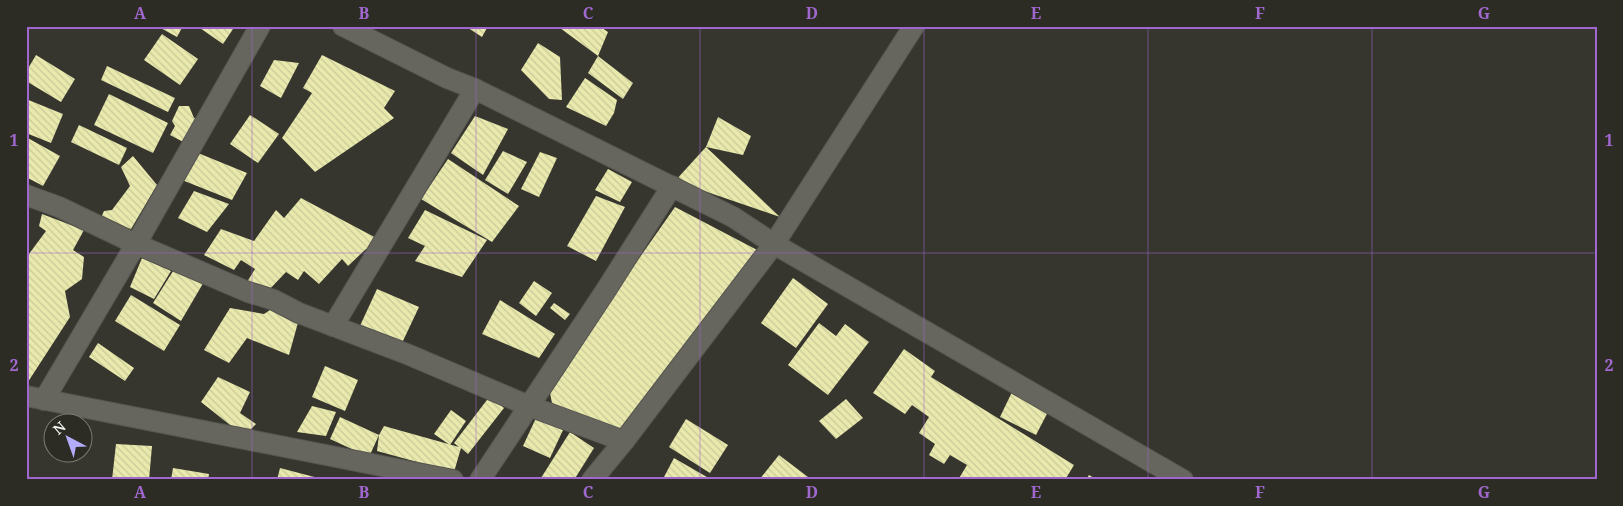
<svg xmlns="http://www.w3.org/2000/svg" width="1623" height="506" viewBox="0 0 1623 506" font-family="'Noto Serif',serif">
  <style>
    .building { fill: url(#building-back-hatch) }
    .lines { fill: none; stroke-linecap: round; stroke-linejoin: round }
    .minor-casing { stroke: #55554f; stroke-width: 22 }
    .minor { stroke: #66665e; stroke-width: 20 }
    .grid { fill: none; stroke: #a068ce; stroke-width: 1; stroke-opacity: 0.55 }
    .neatline { fill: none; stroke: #a068ce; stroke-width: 2 }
    .grid-label { font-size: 16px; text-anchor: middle; font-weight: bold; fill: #a068ce }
  </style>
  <defs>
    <pattern id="building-back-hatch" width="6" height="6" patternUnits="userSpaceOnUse" patternTransform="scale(1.25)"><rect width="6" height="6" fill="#e9e9ad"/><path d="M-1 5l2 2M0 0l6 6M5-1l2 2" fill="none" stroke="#c9c999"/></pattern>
  </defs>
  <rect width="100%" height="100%" fill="#36362f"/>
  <g class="building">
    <polygon points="157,26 183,26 177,37"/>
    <polygon points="197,26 235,26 223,44"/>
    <polygon points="465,26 488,26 482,37"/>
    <polygon points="561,26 599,26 608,32 598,56 633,83 623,99 588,73 598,56 560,28"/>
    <polygon points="162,34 198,59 180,85 144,60"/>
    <polygon points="538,43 560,57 562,100 549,99 521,70"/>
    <polygon points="36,55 75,79 61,102 26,81 26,72"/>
    <polygon points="322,55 395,91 384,108 394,118 315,172 282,138 312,93 303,88"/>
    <polygon points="274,60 299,63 281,98 260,86"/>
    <polygon points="107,66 175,98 168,112 101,80"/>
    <polygon points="585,78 617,100 614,113 606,126 566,107"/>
    <polygon points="109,94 168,123 153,153 94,125"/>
    <polygon points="26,99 63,114 51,143 26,133"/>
    <polygon points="179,106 189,106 194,118 206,117 189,145 170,135 175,126 172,121"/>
    <polygon points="250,115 279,134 258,163 230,144"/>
    <polygon points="475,116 508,129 483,175 451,153"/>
    <polygon points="718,117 751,136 743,155 706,147"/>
    <polygon points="79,125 127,148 119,165 71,142"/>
    <polygon points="26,137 60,156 43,186 26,177"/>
    <polygon points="706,147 780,217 675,181"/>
    <polygon points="503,151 527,162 508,194 485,180"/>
    <polygon points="540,152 557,158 539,197 521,189"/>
    <polygon points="198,153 247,173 232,200 182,180"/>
    <polygon points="133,156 157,185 131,229 99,222 104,211 112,210 130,186 121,167"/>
    <polygon points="448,159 519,206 492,242 421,199"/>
    <polygon points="608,169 632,182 620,202 595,190"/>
    <polygon points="194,191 229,204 207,232 178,218"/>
    <polygon points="596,196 625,207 596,261 567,246"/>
    <polygon points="301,198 380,240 370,253 366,249 348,266 342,259 319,284 304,271 298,280 286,272 267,292 247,282 255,269 241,260 234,270 204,255 221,229 254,241 276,210 284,218"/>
    <polygon points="675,207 761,252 623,433 553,409 549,387"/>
    <polygon points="425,210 487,240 462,277 415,261 425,246 408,238"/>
    <polygon points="42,214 84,230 73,250 84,257 82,279 65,291 70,317 26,385 26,258 46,231 39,226"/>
    <polygon points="142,258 171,271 154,299 130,287"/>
    <polygon points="175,268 205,280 181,321 153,303"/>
    <polygon points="793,278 828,304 796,348 761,323"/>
    <polygon points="534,281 552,293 536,316 519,303"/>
    <polygon points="377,289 419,307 402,343 359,328"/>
    <polygon points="131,295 180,325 164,351 115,321"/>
    <polygon points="500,300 555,334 539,358 482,334"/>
    <polygon points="554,303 570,314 565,320 550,308"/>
    <polygon points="230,308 264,314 273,308 299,319 289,355 247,338 229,363 204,350"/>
    <polygon points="819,323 836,336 845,324 869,342 828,395 788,365"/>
    <polygon points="98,343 134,368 125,381 89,357"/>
    <polygon points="904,349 935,371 931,377 1074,465 1065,480 958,480 967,465 950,455 944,464 929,455 935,444 919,433 929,417 912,405 905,414 873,393"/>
    <polygon points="325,366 358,380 345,411 312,397"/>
    <polygon points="218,377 250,392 240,413 256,424 244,436 201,402"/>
    <polygon points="1013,390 1050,408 1036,435 1000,417"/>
    <polygon points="490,396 504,408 468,454 461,448 454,472 377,451 379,435 384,426 459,447 454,443"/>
    <polygon points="846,399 863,418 836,439 819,421"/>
    <polygon points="312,406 336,412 326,436 297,432"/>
    <polygon points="451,410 466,421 450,445 434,434"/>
    <polygon points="340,417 379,435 369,457 330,439"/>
    <polygon points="536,418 563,430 550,458 523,446"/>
    <polygon points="686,419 728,445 710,473 669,447"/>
    <polygon points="570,432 594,448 574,480 544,480 541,478"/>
    <polygon points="116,444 152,446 149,480 112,480"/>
    <polygon points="779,455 808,477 806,480 759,480"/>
    <polygon points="674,458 712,480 669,480 664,477"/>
    <polygon points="173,468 209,474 208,480 171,480"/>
    <polygon points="280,468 322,479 322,480 277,480"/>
    <polygon points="1089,475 1098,480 1086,480"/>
  </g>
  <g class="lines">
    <g class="minor-casing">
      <g id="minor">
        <polyline points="343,26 447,78 475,89 733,217 774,244 1183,480"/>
        <polyline points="26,195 59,207 136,244 248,292 274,300 299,313 407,354 529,406 624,441"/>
        <polyline points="333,326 475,89"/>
        <polyline points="26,396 453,480"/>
        <polyline points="44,400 136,244 260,26"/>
        <polyline points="480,480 606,290 672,186"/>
        <polyline points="592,480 624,441 774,244 914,26"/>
      </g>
    </g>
    <use href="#minor" class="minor"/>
  </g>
  <path class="grid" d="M252 26V480M476 26V480M700 26V480M924 26V480M1148 26V480M1372 26V480M26 253H1597"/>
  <rect width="1623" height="506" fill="none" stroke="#2c2c25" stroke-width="55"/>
  <g transform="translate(68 438) rotate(319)"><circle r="24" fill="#2c2c25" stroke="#7c7c76"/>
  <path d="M0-4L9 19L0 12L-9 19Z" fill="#b3adf9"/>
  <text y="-8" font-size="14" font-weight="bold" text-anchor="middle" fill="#f5f5f0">N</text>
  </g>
  <rect x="28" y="28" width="1568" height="450" class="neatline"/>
  <g class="grid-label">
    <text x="140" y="19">A</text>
    <text x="364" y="19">B</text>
    <text x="588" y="19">C</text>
    <text x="812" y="19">D</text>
    <text x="1036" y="19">E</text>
    <text x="1260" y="19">F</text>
    <text x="1484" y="19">G</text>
    <text x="14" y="146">1</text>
    <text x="1609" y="146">1</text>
    <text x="14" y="371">2</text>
    <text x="1609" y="371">2</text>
    <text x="140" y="498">A</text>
    <text x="364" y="498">B</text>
    <text x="588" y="498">C</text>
    <text x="812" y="498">D</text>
    <text x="1036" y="498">E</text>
    <text x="1260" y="498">F</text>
    <text x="1484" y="498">G</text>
  </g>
</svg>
